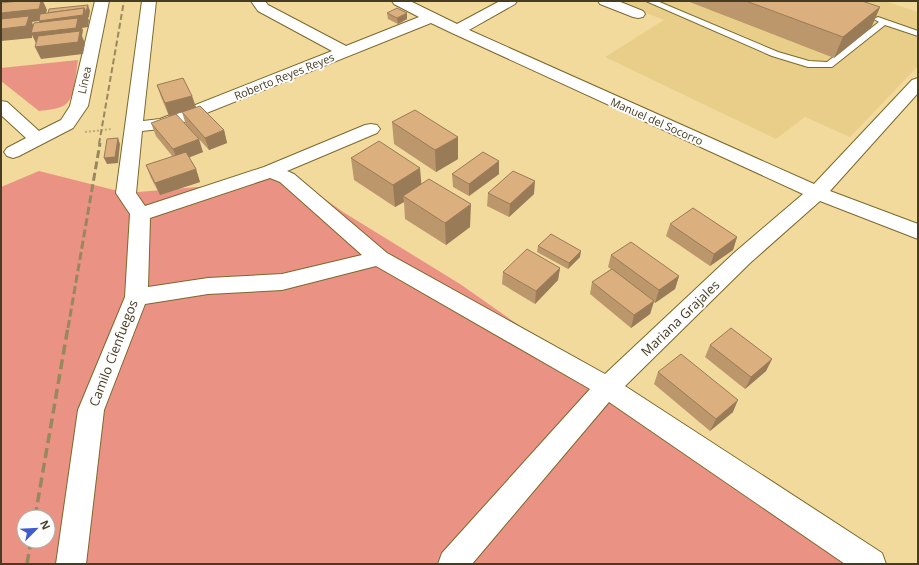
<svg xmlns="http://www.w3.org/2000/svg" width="919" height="565" viewBox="0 0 919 565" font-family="'Open Sans',sans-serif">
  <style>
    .built { fill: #e9ce89 }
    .green { fill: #ea9284; fill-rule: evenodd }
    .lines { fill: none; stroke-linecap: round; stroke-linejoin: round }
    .lane-casing { stroke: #7d682c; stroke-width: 2 }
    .street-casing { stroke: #7d682c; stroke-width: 2 }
    .secondary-casing { stroke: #7d682c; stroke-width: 2 }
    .path { stroke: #beab78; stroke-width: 2; stroke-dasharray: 2 2; stroke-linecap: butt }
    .lane { fill: #fff; fill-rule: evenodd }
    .street { fill: #fff; fill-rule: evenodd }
    .secondary { fill: #fff; fill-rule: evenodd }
    .rail-far2 { stroke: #98885d; stroke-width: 2; stroke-dasharray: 6 3; stroke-linecap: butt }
    .rail-far1 { stroke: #98885d; stroke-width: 3; stroke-dasharray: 8 3.5; stroke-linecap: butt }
    .rail { stroke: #98885d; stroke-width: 3.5; stroke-dasharray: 10 5; stroke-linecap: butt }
    .wall { fill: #bc976c }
    .shaded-wall { fill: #997b58; fill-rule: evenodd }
    .building { fill: #dbb07e; stroke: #997b58 }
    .labels { text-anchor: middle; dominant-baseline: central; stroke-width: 4; stroke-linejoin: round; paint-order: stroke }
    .far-street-label { font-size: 11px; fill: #463c23; stroke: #fdfdfd }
    .street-label { font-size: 13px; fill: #463c23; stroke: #fdfdfd }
  </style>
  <rect width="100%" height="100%" fill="#f2da9d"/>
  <polygon class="built" points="616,1 885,1 918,12 918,66 850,137 805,117 776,139 605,57 664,20"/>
  <g class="green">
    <path d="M78 60C76 70 75 95 68 102 63 109 47 110 39 111L1 81V68Z"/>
    <path d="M39 171 126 193 210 186 286 171 343 212 460 284 607 387 868 564H1V187ZM24 517H48V541H24Z"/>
  </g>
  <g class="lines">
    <g class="lane-casing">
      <polygon id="lane" points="646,1 657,1 778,52 809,61 827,62 879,22 874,19 878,17 918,31 918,36 885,25 832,67 808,67 772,56"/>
    </g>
    <g class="street-casing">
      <g id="street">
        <path d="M142 1H156L143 121 160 119 332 51 258 11 251 1H265L268 5 346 46 419 17 394 4 392 1H410L457 24 500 1H517L515 4 469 30 814 184 912 80 918 78V93L830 191 918 224V239L820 201 750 263 625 386 882 553 886 564H845L609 402 472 564H438L442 553 590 389 376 266 282 290 208 294 145 304 104 410 86 564H56L78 410 125 297 130 214 116 193ZM431 23 452 33 803 194 734 253 605 374 387 253 294 174 287 171 377 133 380 129 377 125 371 124 365 125 264 167 145 206 136 193 142 131 169 128ZM270 178 280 182 362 255 282 274 208 278 148 287 150 218Z"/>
        <polygon points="598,1 618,1 643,11 645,14 643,17 638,18 633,17 600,4"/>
      </g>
    </g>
    <g class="secondary-casing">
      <polygon id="secondary" points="95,1 109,1 88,106 73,128 19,156 13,158 7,156 4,152 7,148 26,138 1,115 1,101 7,102 39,131 61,120 70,106"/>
    </g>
    <polyline class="path" points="85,132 112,129"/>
    <use href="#lane" class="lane"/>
    <use href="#street" class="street"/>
    <use href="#secondary" class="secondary"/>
    <polyline class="rail-far2" points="99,144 124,1"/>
    <polyline class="rail-far1" points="68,328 100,143"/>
    <g class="rail">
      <polyline points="35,517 68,327"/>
      <polyline points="27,564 31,541"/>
    </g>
  </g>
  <g class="wall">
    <polygon points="687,1 862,1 880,7 871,28 834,58"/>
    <polygon points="387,13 407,19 398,24 388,19"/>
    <polygon points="157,85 192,96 196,107 224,130 227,143 209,150 186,125 182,112 184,112 169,116 161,97"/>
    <polygon points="392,122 458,159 436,172 394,144"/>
    <polygon points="151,123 203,152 189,157 196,169 200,182 160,195 151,178 146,165 173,157 156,136"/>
    <polygon points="351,158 421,184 470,227 446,245 405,219 404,202 395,207 354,180"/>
    <polygon points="499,161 499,174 469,196 453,187 452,174"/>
    <polygon points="488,193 534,194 509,217 487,206"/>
    <polygon points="670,224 737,237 733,250 710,266 666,236"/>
    <polygon points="538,246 580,257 568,269 537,252"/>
    <polygon points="611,255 679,276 675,289 655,303 654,302 650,314 631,328 590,294 592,282 611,269 608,267"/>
    <polygon points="560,268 558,280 535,304 502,284 503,272"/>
    <polygon points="710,345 772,359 766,371 745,389 705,357"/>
    <polygon points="658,372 733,412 710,431 654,384"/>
  </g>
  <g class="shaded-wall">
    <path d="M41 1H43L47 10 44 20 84 8 88 5 90 11 89 17 88 18 89 20 88 27 82 28 83 30 82 36 85 43 83 54 41 59 35 47 37 45 32 35V38L1 41V13ZM39 21 44 32 34 28 32 22Z"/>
    <polygon points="880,7 871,28 834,58 843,37"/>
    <polygon points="407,13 407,19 398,24 397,18"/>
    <polygon points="192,96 196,108 169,116 165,103"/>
    <polygon points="224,130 227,143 209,150 205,138"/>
    <polygon points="458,137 458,159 436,172 435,150"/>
    <polygon points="118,138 120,144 118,163 107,164 104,158"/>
    <polygon points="199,139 203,152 178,162 173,149"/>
    <polygon points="499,161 499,174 469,196 469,184"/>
    <polygon points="420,168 422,190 403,196 404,202 395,207 393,185"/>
    <polygon points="196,169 200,182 160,195 155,183"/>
    <polygon points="535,181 534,194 509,217 510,204"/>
    <polygon points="471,204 470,227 446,245 445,223"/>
    <polygon points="737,237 733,250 710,266 714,254"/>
    <polygon points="581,251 580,257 568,269 569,263"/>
    <polygon points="560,268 558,280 535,304 536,291"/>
    <polygon points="679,276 675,289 655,303 659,290"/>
    <polygon points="654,301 650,314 631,328 634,315"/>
    <polygon points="772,359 766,371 745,389 751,377"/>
    <polygon points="738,400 733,412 710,431 716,419"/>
  </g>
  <g class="building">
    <polygon points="19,1 41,1 39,9 1,13 1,3"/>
    <polygon points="746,1 862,1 880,7 843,37"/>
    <polygon points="88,5 86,12 84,8 48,13 49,9"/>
    <polygon points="84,8 83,15 39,21 40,14"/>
    <polygon points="397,8 407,13 397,18 387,13"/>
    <polygon points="29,16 26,26 1,29 1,19"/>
    <polygon points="78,18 76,28 31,33 34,23"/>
    <polygon points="80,31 78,42 35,47 38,36"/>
    <polygon points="183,78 192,96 165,103 157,85"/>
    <polygon points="200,106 224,130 205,138 182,112"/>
    <polygon points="415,110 458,137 435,150 392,122"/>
    <polygon points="176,114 199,139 173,149 151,123"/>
    <polygon points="118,138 115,157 104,158 107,139"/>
    <polygon points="379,141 420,168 393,185 351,158"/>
    <polygon points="186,152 196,169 155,183 146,165"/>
    <polygon points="483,152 499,161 469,184 452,174"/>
    <polygon points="513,171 535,181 510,204 488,193"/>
    <polygon points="429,179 471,204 445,223 403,196"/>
    <polygon points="693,208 737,237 714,254 670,224"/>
    <polygon points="551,234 581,251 569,263 538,246"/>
    <polygon points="631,242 679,276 659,290 611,255"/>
    <polygon points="527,249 560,268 536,291 503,272"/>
    <polygon points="612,269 654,301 634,315 592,282"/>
    <polygon points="731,328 772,359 751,377 710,345"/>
    <polygon points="681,354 738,400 716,419 658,372"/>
  </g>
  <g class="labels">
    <g class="far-street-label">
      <text transform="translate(284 76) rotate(-22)">Roberto Reyes Reyes</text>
      <text transform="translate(84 80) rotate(-78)">Línea</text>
      <text transform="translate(657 121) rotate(24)">Manuel del Socorro</text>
    </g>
    <g class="street-label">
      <text transform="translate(680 318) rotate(-44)">Mariana Grajales</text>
      <text transform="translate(113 353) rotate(-69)">Camilo Cienfuegos</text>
    </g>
  </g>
  <rect width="919" height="565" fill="none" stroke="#463c23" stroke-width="4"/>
  <g transform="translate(36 529) rotate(66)"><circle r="19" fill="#fdfdfd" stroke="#b4b0a6"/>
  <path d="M0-3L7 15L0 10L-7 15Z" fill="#415bce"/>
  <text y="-6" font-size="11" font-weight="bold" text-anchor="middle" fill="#463c23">N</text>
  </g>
</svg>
